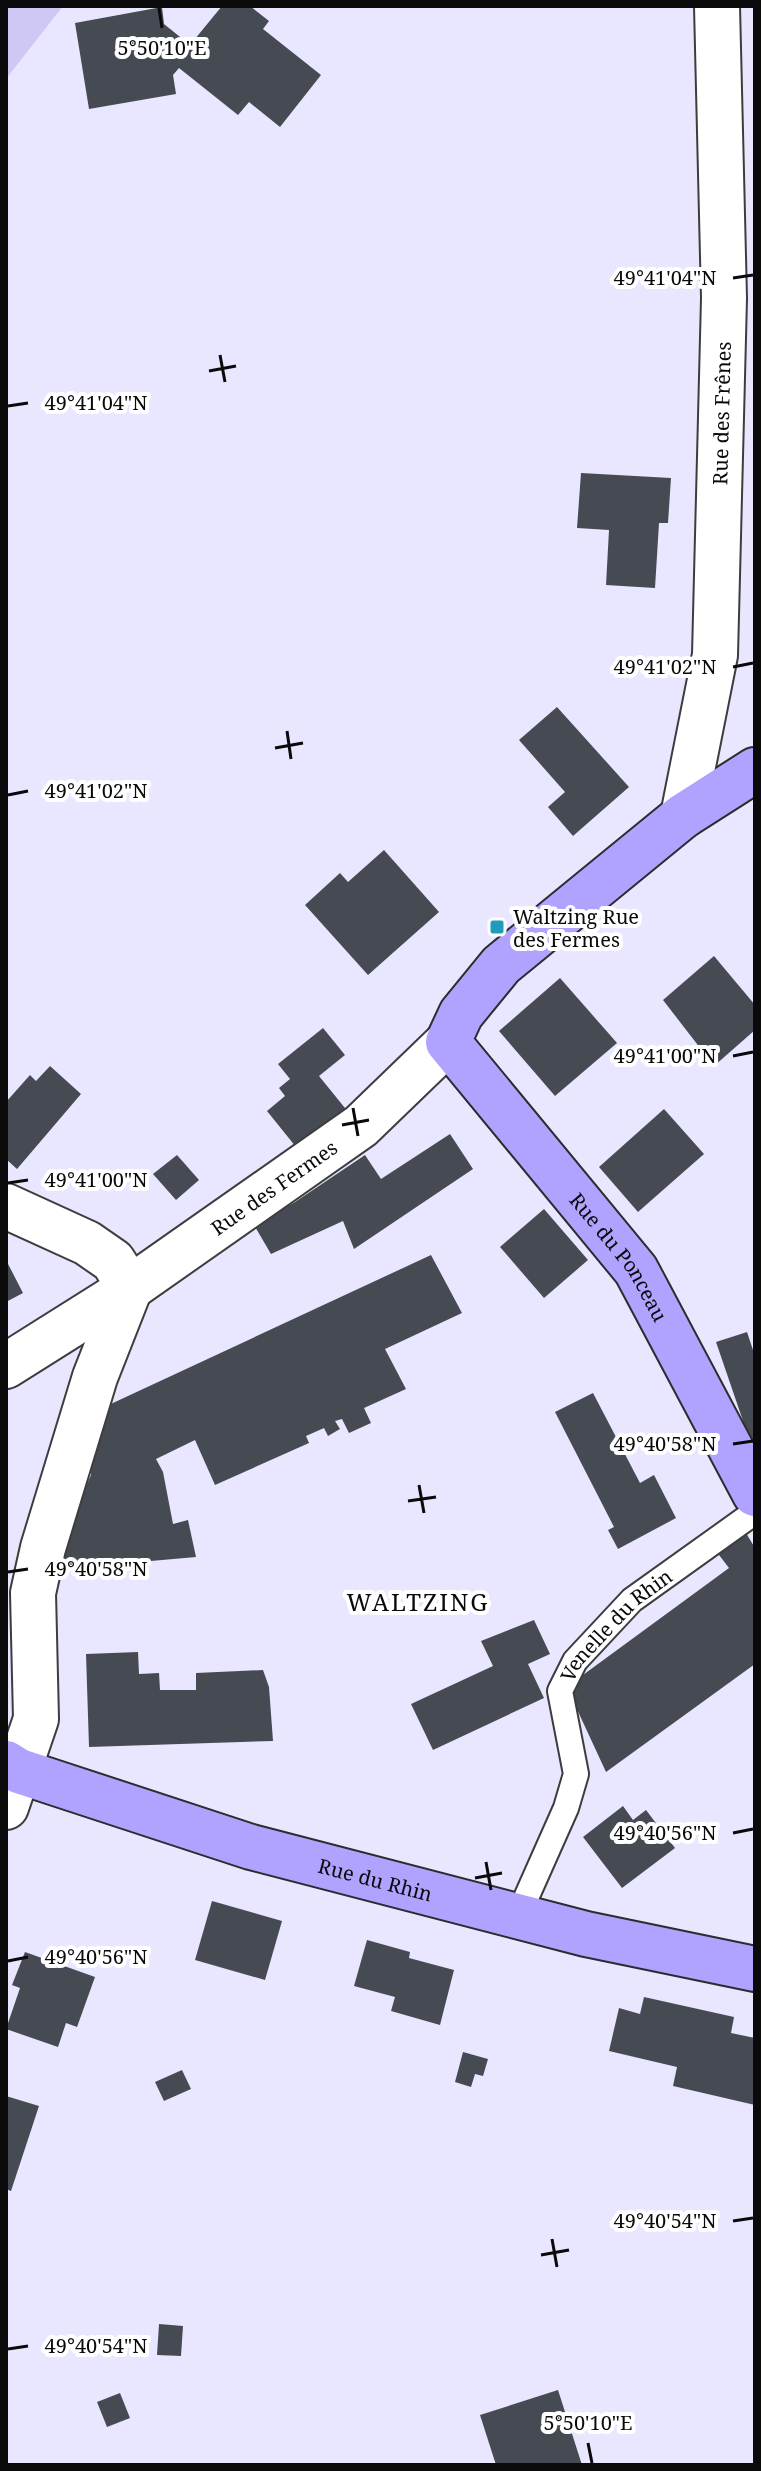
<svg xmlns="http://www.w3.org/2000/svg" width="761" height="2471" viewBox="0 0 761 2471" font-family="'Noto Serif',serif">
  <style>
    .farmland { fill: #cfc8f5 }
    .building { fill: #464b53 }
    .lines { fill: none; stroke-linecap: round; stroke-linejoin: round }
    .lane-casing { stroke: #3d3d3d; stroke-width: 28 }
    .street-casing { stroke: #3d3d3d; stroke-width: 48 }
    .secondary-casing { stroke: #2c2c2c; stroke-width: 48 }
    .lane { stroke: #fff; stroke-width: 24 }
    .street { stroke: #fff; stroke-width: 44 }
    .secondary { stroke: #b0a2ff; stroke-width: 44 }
    .ticks { fill: none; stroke: #0a0a0a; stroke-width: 3 }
    .poi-dot { fill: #209bbc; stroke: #fff; stroke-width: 3 }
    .labels { text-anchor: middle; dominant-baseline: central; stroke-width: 8; stroke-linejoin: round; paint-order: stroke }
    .street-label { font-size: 20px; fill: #0a0a0a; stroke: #fff }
    .poi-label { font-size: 20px; fill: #0a0a0a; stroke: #fff; text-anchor: start }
    .quarter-label { font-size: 24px; letter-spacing: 2px; fill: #0a0a0a; stroke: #fff }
    .ticks-label { font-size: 20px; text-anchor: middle; fill: #0a0a0a; stroke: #fff; stroke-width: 8; stroke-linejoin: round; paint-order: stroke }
  </style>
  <rect width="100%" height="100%" fill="#e9e7ff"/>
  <polygon class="farmland" points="6,6 63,6 6,79"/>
  <g class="building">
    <polygon points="222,6 250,6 269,21 263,29 321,75 280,127 249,102 238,115 179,68 173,75 176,94 89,109 75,23 162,7 164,24 190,45"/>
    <polygon points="581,473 671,478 668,523 659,523 655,588 606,585 609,530 577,528"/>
    <polygon points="557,707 629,787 573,836 548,807 565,792 519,740"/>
    <polygon points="384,850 439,912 368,975 305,905 340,873 348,882"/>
    <polygon points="714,956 755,1005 755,1030 714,1066 663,1000"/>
    <polygon points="560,978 617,1043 555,1096 499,1031"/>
    <polygon points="323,1028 345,1055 319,1076 349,1113 300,1152 267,1111 285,1096 279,1088 290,1079 278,1064"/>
    <polygon points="50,1066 81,1094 17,1169 6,1159 6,1102 30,1075 36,1081"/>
    <polygon points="664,1109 704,1154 638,1212 599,1167"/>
    <polygon points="450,1134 473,1169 354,1249 343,1221 271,1254 254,1225 295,1202 365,1155 381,1179"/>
    <polygon points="177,1155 199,1180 176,1200 153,1174"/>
    <polygon points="544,1209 588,1260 544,1298 500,1247"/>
    <polygon points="431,1255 462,1313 385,1349 406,1389 364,1408 371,1423 349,1433 342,1419 335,1421 340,1429 328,1436 324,1428 306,1436 309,1443 215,1485 195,1440 156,1459 163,1472 173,1524 188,1520 196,1557 49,1570 91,1475 92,1425 100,1409"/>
    <polygon points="6,1260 23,1293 6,1302"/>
    <polygon points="747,1332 755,1356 754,1453 716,1342"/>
    <polygon points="593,1393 640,1483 654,1475 676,1518 618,1549 608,1530 614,1527 555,1412"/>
    <polygon points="746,1533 755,1548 755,1664 606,1772 575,1705 572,1683 729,1568 716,1551"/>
    <polygon points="534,1620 550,1654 528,1664 544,1698 433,1750 411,1704 493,1666 481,1641"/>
    <polygon points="138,1652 139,1674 159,1673 160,1690 196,1690 196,1673 263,1670 269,1687 273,1741 89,1747 86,1654"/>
    <polygon points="623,1806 633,1820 646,1810 675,1848 622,1888 583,1837"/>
    <polygon points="212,1901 282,1921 265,1980 195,1960"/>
    <polygon points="367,1940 410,1952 409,1958 454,1970 440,2025 391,2011 395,1997 354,1986"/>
    <polygon points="25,1952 95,1977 77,2027 66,2023 58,2047 6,2029 20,1988 12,1985"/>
    <polygon points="644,1997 734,2017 731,2033 755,2038 755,2105 673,2086 677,2067 609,2051 619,2008 640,2014"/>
    <polygon points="463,2052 488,2059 483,2076 475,2074 471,2087 455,2082"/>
    <polygon points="182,2070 191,2089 164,2101 155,2082"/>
    <polygon points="6,2096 39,2106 11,2191 6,2189"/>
    <polygon points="159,2324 183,2326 181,2356 157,2355"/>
    <polygon points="558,2390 582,2465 496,2465 480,2415"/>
    <polygon points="120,2393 130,2418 107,2427 97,2402"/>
  </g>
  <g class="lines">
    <g class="lane-casing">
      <g id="lane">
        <path id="s1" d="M518 1916 566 1808 576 1774 560 1691 575 1661 632 1600 755 1512"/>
      </g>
    </g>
    <g class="street-casing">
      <g id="street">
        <path id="s2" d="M683 816 715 655 724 298 717 6"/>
        <polyline points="6,1206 87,1243 113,1261 130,1288"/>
        <path id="s3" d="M6 1366 130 1288 361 1126 448 1042"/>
        <polyline points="6,1807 36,1719 33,1593 43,1548 95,1377 130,1288"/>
      </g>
    </g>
    <g class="secondary-casing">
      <g id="secondary">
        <path id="s4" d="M755 770 683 816 501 965 461 1014 448 1042 636 1270 755 1494"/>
        <path id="s5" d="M6 1763 19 1771 251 1847 586 1934 755 1969"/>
      </g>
    </g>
    <use href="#lane" class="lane"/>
    <use href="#street" class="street"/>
    <use href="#secondary" class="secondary"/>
  </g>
  <path class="ticks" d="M159 8 162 28M733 278 753 275M220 355 225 382M209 371 236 366M8 406 28 403M733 667 753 663M287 731 291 759M275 748 303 743M8 795 28 791M733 1056 753 1052M353 1108 358 1136M342 1125 369 1120M8 1183 28 1180M733 1444 753 1441M419 1485 424 1513M408 1501 436 1497M8 1572 28 1569M733 1833 753 1829M486 1862 491 1890M475 1878 502 1873M8 1961 28 1957M733 2221 753 2218M552 2239 557 2267M541 2255 569 2250M8 2349 28 2346M588 2443 592 2463"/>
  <rect class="poi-dot" x="489" y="919" width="16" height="16" rx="4"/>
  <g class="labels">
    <g class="street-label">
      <text stroke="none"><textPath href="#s2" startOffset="406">Rue des Frênes</textPath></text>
      <text stroke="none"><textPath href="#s3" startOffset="322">Rue des Fermes</textPath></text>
      <text stroke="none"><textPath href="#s4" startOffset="690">Rue du Ponceau</textPath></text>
      <text stroke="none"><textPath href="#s1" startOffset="326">Venelle du Rhin</textPath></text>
      <text stroke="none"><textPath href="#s5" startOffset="388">Rue du Rhin</textPath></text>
    </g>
    <g class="poi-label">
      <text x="513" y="916">Waltzing Rue<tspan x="513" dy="23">des Fermes</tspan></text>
    </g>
    <g class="quarter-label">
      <text x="418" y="1601">WALTZING</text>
    </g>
  </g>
  <g class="ticks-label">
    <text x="162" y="55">5°50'10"E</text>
    <text x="665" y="285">49°41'04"N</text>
    <text x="96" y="410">49°41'04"N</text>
    <text x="665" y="674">49°41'02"N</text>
    <text x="96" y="798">49°41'02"N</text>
    <text x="665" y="1063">49°41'00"N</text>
    <text x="96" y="1187">49°41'00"N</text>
    <text x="665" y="1451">49°40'58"N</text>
    <text x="96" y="1576">49°40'58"N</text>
    <text x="665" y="1840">49°40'56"N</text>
    <text x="96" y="1964">49°40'56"N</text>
    <text x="665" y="2228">49°40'54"N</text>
    <text x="96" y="2353">49°40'54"N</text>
    <text x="588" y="2430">5°50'10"E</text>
  </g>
  <rect width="761" height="2471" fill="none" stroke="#0a0a0a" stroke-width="16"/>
</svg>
